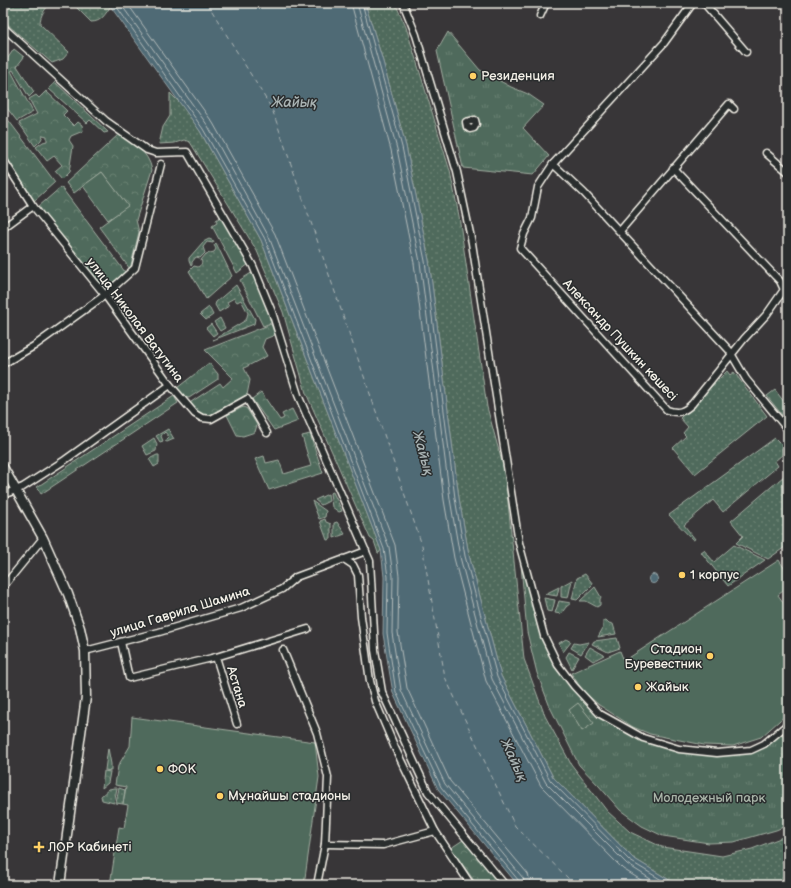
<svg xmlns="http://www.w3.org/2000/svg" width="791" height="888" viewBox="0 0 791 888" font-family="'Balsamiq Sans',sans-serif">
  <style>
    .grass { fill: url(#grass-dots); stroke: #a2aea2 }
    .forest { fill: url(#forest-crowns); stroke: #a2aea2 }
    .park { fill: url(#park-tufts); stroke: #a2aea2 }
    .pitch { fill: #506b5b; stroke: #a2aea2 }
    .water { fill: #506a75; stroke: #92a0a3 }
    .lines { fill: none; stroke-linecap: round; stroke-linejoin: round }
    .shore { stroke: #b2bbba; stroke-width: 1 }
    .ferry { stroke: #aab4b4; stroke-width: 1; stroke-dasharray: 5 4; stroke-linecap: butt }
    .minor-casing { stroke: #f4f1e8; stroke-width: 9 }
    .major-casing { stroke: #f4f1e8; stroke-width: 11 }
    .minor { stroke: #2a2d2e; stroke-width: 6 }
    .major { stroke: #2a2d2e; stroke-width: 8 }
    .poi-dot { fill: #ffd166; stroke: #2a2d2e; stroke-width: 1.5 }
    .labels { text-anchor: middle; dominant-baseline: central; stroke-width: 3; stroke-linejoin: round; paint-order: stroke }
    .poi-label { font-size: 13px; fill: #f4f1e8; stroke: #2a2d2e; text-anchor: start }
    .street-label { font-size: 13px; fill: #f4f1e8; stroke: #2a2d2e }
    .park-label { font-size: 13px; fill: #aab5a9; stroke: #2a2d2e }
    .water-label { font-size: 14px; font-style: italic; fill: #aab4b4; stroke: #2a2d2e }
  </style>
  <defs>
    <pattern id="grass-dots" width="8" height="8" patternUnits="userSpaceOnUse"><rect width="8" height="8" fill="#506b5b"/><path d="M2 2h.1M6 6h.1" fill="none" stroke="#6a8173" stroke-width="1.8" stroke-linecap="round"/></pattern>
    <pattern id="forest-crowns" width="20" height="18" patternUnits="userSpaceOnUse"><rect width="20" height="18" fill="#506b5b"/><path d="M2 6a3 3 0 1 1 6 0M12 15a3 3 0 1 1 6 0" fill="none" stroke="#6a8173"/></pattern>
    <pattern id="park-tufts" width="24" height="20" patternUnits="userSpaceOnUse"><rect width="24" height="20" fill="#506b5b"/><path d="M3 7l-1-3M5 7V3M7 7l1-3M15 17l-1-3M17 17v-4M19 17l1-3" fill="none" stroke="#6a8173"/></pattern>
  </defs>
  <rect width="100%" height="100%" fill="#383638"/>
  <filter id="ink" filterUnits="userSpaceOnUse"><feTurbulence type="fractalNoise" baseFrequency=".025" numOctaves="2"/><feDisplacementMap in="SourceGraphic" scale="8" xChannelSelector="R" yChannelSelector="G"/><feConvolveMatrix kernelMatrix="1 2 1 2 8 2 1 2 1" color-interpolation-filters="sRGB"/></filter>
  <g filter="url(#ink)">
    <g class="grass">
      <path d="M3 3H51C45 9 40 15 40 24L69 52 63 59 52 63 9 26 3 15Z"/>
      <path d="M72 3H108L111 6C105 14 102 22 91 22Z"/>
      <polygon points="365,3 395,3 406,27 450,171 459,216 487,407 505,473 524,659 545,716 571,764 607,811 630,832 662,847 722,856 752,849 788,835 788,885 685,885 671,881 633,858 553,777 501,676 469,555 459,498 429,260 406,146 382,58"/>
      <polygon points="170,93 182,105 200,131 261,240 381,550 379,553 378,553 374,541 370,538 306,393 283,312 257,251 190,142 184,140 175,143 159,144 163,127 170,116"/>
      <polygon points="209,239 214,241 213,243 207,242 203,247 205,253 200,258 196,257 192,262 192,265 191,266 189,261 189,258 203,242"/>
      <path d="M216 243 232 276 206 299 189 271 194 266 198 267C201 265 203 263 201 260L206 254 214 252 216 249 214 245Z"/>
      <polygon points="236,285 255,319 254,324 213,340 246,320 248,313 241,300 237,302 234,298 227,302 229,306 219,312 215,305 216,302"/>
      <polygon points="209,307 213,315 206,320 200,314"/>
      <polygon points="220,318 225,328 220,331 214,322"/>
      <polygon points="211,324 217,333 213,336 206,328"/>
      <polygon points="727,371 730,375 734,372 767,416 695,474 673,448 686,436 683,433 688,427 680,418"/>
      <polygon points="168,429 174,439 167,442 165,441 169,437 165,432 161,436 163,441 160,442 156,436"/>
      <polygon points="154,438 157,444 156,451 147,455 142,446"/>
      <polygon points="775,438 782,445 782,455 775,461 778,466 723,512 713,500 684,525 695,539 693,540 669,515"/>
      <polygon points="157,455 159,455 159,464 154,467 149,459"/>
      <polygon points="784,476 788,481 788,545 768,559 736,543 743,536 731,521"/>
      <polygon points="333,492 342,511 339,512 332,507 330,493"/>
      <polygon points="328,494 329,501 321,505 315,500"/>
      <polygon points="312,501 326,511 325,517 319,519"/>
      <polygon points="325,519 326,522 331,524 331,539 327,540 320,521"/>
      <polygon points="337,522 345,534 334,538 334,523"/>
      <polygon points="734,545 765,560 728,586 701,552 704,550 714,562"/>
      <polygon points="585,574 593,584 577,600 572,599 577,578"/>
      <polygon points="572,580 568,598 561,597 561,586"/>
      <polygon points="559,587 557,596 545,594"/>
      <polygon points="595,587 601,597 600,599 600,605 597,607 586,601 580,601"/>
      <polygon points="544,598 555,600 552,612 547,611"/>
      <polygon points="559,601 571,603 566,607 561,614 555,613"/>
      <polygon points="606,620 609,623 613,624 616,634 598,637 603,628 603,621"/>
      <polygon points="617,638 620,648 608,652 592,644 594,641"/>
      <polygon points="566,639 571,642 563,652 559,643"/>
      <polygon points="589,642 581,654 571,648 574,643 579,644"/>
      <polygon points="590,647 604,655 593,661 585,655"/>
      <polygon points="569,652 579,657 572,669 566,657"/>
      <polygon points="114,788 117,788 114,803 102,800 101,796 109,789"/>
      <polygon points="119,788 125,790 123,804 116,803"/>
    </g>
    <g class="forest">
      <polygon points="14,49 24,57 17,66 34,92 29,97 13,70 11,71 33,112 17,121 3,103 3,65"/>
      <polygon points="55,82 108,132 104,133 90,120 87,123 49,89"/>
      <polygon points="46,91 67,111 63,115 74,126 78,122 82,125 83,131 71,136 69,140 73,146 69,172 62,179 55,171 62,165 54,156 47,161 36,147 43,142 47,141 47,136 43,135 41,140 35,146 19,123 37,114 29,99 36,95 39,98"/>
      <polygon points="3,113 55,182 34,201 3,151"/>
      <path d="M119 134C134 144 148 151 152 170L136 220 139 232 130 269 99 227 127 206 102 172 74 193 66 183Z"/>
      <polygon points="61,187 125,272 104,290 38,207"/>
      <polygon points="222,216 249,264 237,273 212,226 217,223 216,220"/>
      <polygon points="253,272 273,322 263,326 240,280"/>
      <path d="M271 324 275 335 265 339 262 347 267 356 244 368 250 380 247 395 212 415C202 417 197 412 190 405L191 402 220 383 223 387 233 378 205 350Z"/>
      <polygon points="209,363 218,374 218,379 189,398 184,397 177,388"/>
      <polygon points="261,392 280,420 284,418 282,414 292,409 298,421 274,430 252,399"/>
      <polygon points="174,396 178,403 41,494 37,487"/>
      <polygon points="244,407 247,409 257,425 255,432 243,436 237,435 227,415 241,408"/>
      <polygon points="310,434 323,473 269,490 255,459 264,456 266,463 279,460 284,474 311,466 302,436"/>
      <polygon points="108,748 111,764 111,771 105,770"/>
      <polygon points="104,771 110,772 108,783 102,788"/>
      <polygon points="463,840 498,882 494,885 477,885 451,848"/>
    </g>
    <g class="park">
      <polygon points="448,32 480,70 511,87 528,94 544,105 523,128 549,156 533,175 463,168 437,51"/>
      <polygon points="519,543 540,618 558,665 591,704 616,724 643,738 679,749 709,752 751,750 788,724 788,825 776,830 734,842 709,843 663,836 642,826 620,810 599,786 579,765 550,707 537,673 527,632"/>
    </g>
    <g class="pitch">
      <polygon points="102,172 128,206 108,220 83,186"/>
      <polygon points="775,390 788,407 788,418 786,420 767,396"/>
      <polygon points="779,560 788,574 788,587 778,595 788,609 788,713 761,737 733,746 704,745 650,734 633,727 599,705 583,691 571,673 620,651 624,661"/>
      <polygon points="578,703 594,723 582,731 569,710"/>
      <polygon points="132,717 315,742 319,777 304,885 110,885 119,827 124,828 128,805 123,804 126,787 115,785 118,766 130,746"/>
    </g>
    <g class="water">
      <polygon points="108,3 365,3 382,58 406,146 429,260 459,498 469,555 501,676 553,777 633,858 671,881 685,885 518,885 438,789 393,693 383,634 384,577 381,550 261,240 200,131"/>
      <circle cx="653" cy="579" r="4.5"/>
    </g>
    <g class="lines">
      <g class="shore">
        <polyline points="114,3 203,129 265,239 384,549 388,577 387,633 396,692 441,787 519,881 520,885"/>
        <polyline points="120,3 208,126 269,237 389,547 393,576 392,633 401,690 445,784 523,878 525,885"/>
        <polyline points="127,3 213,123 275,234 395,545 399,576 398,632 407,688 450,781 528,874 531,885"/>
        <polyline points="351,3 391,150 414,263 444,500 454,558 486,681 541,786 623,869 649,885"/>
        <polyline points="357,3 397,149 420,262 450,499 460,557 492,679 546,783 627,864 660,885"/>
        <polyline points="362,3 402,147 425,261 455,498 465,556 497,677 550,780 630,861 670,885"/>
      </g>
      <polyline class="ferry" points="207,3 272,109 422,545 445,677 515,826 575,885"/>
      <g class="minor-casing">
        <g id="minor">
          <polyline points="403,3 416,35 457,172 472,243 519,543 544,636 558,665 574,686 600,714 643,738 679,749 717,753 751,750 764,744 788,724"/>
          <path d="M693 3 664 43 553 164 538 187 532 218 524 234 520 248 667 410C678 414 684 412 692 404L744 339 767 314 788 284"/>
          <polyline points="704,3 746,52"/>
          <polyline points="540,16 546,3"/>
          <polyline points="3,27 106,121 147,150 156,153 187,152 253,266 272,312 298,395 370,561 375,650 382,692 428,792 505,885"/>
          <polygon points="475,120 476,124 474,128 470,129 467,127 466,122"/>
          <polyline points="766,153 788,172"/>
          <polyline points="3,159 33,206 105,295 170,385 195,414 202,418 211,419 247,399 267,433"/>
          <polyline points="553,164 584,193 729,350 746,379 788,430"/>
          <polyline points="673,168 775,276 780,281 788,298"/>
          <polyline points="3,228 33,206"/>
          <polyline points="620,231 729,104 734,109"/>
          <polyline points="3,364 34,346 105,295 135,268 161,164"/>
          <polyline points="788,445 787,449 788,458"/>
          <polyline points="3,495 23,487 65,460 170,385"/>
          <polyline points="344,559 353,565 358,575 361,617 370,681 375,701 395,748 435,831 471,885"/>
          <polyline points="3,587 43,538"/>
          <polyline points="121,642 129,678 216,657 308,629"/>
          <polyline points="283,650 317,733 328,777 325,844 317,885"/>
          <polyline points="85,651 159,632 241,608 282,589 296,577 366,551"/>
          <polyline points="216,657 237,724"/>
          <polyline points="325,844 383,845 435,831"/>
        </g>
      </g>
      <g class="major-casing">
        <polyline id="major" points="3,467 43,538 68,594 80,628 85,651 86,697 60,885"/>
      </g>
      <use href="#minor" class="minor"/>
      <use href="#major" class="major"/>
    </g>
  </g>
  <g class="poi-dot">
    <circle cx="473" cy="76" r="4"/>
    <circle cx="682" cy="575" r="4"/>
    <circle cx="710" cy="656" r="4"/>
    <circle cx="638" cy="687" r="4"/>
    <circle cx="160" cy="769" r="4"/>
    <circle cx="220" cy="796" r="4"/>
    <path d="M37 841h4v4h4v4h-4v4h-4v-4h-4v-4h4z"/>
  </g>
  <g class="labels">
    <g class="poi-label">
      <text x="481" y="76">Резиденция</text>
      <text x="690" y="575">1 корпус</text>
      <text x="702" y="649" text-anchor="end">Стадион<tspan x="702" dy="15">Буревестник</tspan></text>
      <text x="646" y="687">Жайык</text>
      <text x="168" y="769">ФОК</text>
      <text x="228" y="796">Мұнайшы стадионы</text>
      <text x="48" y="847">ЛОР Кабинетi</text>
    </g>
    <g class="street-label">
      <text transform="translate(135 320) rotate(53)">улица Николая Ватутина</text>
      <text transform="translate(620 340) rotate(47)">Александр Пушкин көшесі</text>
      <text transform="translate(180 612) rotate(-17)">улица Гаврила Шамина</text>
      <text transform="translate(237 687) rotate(73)">Астана</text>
    </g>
    <g class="park-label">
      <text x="709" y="798">Молодежный парк</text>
    </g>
    <g class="water-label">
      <text x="294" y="102">Жайық</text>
      <text transform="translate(423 453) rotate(75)">Жайық</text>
      <text transform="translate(514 760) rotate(66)">Жайық</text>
    </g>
  </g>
  <rect width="791" height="888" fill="none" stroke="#2a2d2e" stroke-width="16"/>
  <rect x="8" y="8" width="775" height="872" fill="none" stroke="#f4f1e8" stroke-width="1.5" filter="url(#ink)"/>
</svg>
